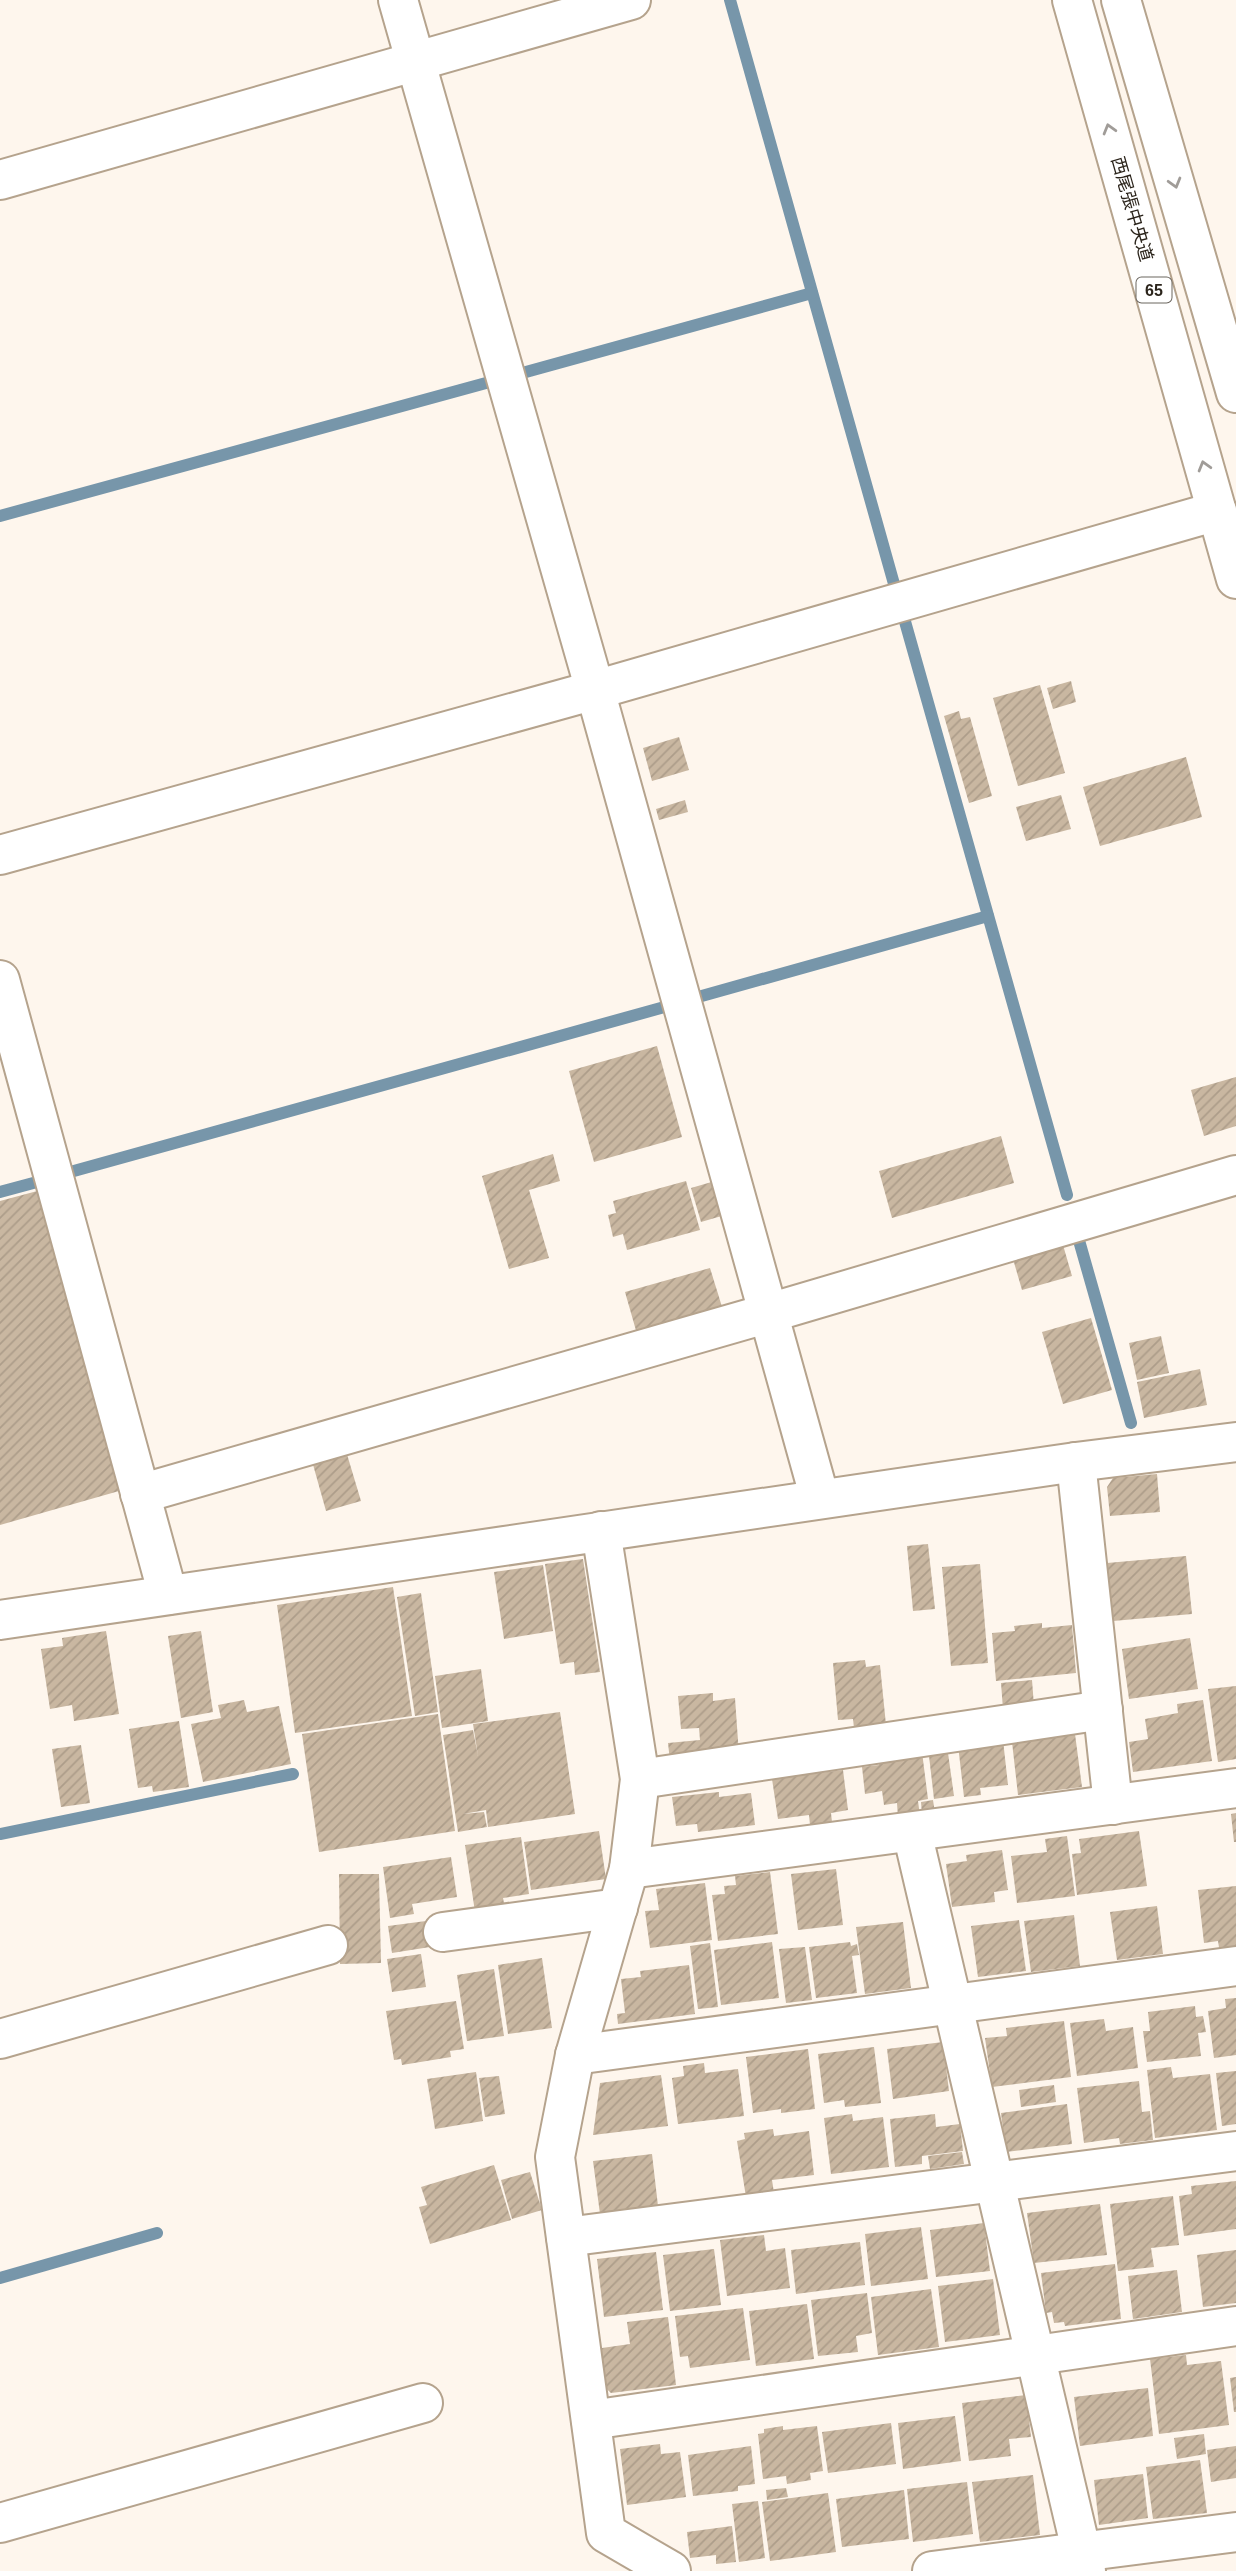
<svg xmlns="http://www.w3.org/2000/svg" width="1236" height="2571" viewBox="0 0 1236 2571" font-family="Arial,'Noto Sans JP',sans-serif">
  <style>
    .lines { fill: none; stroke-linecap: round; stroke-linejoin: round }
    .stream { stroke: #7796aa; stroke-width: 12 }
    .building { fill: url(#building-hatch) }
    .minor-casing { stroke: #b5a38d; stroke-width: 42 }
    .major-casing { stroke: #b5a38d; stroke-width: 42 }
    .minor { stroke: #fff; stroke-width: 38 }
    .major { stroke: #fff; stroke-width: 38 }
    .oneway { stroke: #a09c98 }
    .labels { text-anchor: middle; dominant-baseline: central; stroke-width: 6; stroke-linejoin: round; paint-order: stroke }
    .shield { fill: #fff; stroke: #6b665f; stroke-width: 2 }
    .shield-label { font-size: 16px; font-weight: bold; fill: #2b241b }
    .street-label { font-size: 18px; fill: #2b241b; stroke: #fff }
  </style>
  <defs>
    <pattern id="building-hatch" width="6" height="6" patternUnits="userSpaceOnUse" patternTransform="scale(1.75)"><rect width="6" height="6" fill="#c9b7a1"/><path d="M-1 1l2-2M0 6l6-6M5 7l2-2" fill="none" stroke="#ad9d8a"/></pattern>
  </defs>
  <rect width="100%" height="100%" fill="#fef6ed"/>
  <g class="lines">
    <g class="stream">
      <polyline points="730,0 896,591"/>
      <polyline points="515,375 812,293"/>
      <polyline points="0,516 497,380"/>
      <polyline points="904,618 1067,1195"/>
      <polyline points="691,999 988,916"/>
      <polyline points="63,1174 668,1006"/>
      <polyline points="0,1192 37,1182"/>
      <polyline points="1078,1237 1131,1423"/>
      <polyline points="0,1834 293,1774"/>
      <polyline points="0,2278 157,2233"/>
    </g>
  </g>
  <g class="building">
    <polygon points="1071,681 1076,702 1053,709 1047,688"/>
    <polygon points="1040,685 1065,773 1018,786 993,698"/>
    <polygon points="959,711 961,719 970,717 992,796 969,803 944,716"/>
    <polygon points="679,737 689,770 652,781 643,748"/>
    <polygon points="1186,757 1202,817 1100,846 1083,787"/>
    <polygon points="1061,795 1071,829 1026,841 1016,807"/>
    <polygon points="685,800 688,812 659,820 656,809"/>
    <polygon points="657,1046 682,1137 594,1162 569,1071"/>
    <polygon points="1236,1077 1236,1126 1204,1136 1191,1090"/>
    <polygon points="1001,1136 1014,1183 892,1218 879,1171"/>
    <polygon points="553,1154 560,1181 529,1190 549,1258 509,1269 482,1176"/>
    <polygon points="686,1181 700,1230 627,1250 623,1234 613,1237 608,1215 616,1213 613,1201"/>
    <polygon points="715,1181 725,1215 701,1222 691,1188"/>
    <polygon points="41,1190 126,1489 0,1525 0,1201"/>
    <polygon points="1063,1245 1072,1276 1022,1290 1013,1259"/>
    <polygon points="710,1268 723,1310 637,1334 625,1292"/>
    <polygon points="1091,1318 1112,1390 1063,1404 1042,1332"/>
    <polygon points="1161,1336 1169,1373 1137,1380 1129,1343"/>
    <polygon points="1200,1369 1207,1405 1144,1418 1137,1382"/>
    <polygon points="346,1451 361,1501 326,1511 312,1461"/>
    <polygon points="1157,1474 1160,1512 1110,1516 1107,1487 1113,1478"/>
    <polygon points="928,1544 935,1609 913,1611 907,1546"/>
    <polygon points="1186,1556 1192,1614 1113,1621 1107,1563"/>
    <polygon points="583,1559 600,1672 575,1675 574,1662 560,1664 545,1564"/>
    <polygon points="980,1564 988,1663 951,1666 942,1567"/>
    <polygon points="543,1565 553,1631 504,1639 494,1572"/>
    <polygon points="393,1587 412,1716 295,1733 277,1605"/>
    <polygon points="421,1593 438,1712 415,1716 397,1597"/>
    <polygon points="1042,1623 1042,1628 1072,1625 1076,1673 996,1681 992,1633 1015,1631 1014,1626"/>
    <polygon points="106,1631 119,1714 74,1721 72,1705 50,1709 41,1649 63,1646 62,1638"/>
    <polygon points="201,1631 213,1712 181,1718 168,1636"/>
    <polygon points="1190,1638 1198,1689 1129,1699 1122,1649"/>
    <polygon points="865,1660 866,1667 880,1665 887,1735 855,1737 853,1719 838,1720 833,1663"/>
    <polygon points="481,1669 488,1721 442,1728 435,1676"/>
    <polygon points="1032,1680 1034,1706 1003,1709 1001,1683"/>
    <polygon points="1236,1686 1236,1759 1218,1762 1208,1689"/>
    <polygon points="713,1693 713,1701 735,1698 739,1755 670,1761 668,1743 700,1740 699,1728 681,1729 678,1696"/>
    <polygon points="244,1700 247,1712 279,1706 291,1764 203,1782 191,1724 221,1718 218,1705"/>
    <polygon points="1203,1700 1212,1761 1133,1772 1129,1742 1148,1739 1145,1719 1178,1713 1177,1704"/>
    <polygon points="560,1712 575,1814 488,1827 486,1810 463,1814 484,1812 487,1827 458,1832 443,1735 473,1730 478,1756 473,1724"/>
    <polygon points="438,1714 455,1831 319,1852 302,1734"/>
    <polygon points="179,1721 189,1787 153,1792 152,1786 138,1788 129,1729"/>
    <polygon points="1075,1734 1082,1787 1018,1795 1012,1742"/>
    <polygon points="1003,1740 1008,1785 980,1788 981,1795 964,1797 958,1745"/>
    <polygon points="81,1745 90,1803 61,1807 52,1749"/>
    <polygon points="922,1752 928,1799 918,1801 920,1816 898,1818 897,1803 884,1805 882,1791 865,1794 862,1767 879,1765 878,1757"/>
    <polygon points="948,1753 954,1796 934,1799 929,1756"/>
    <polygon points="843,1770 848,1810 831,1813 832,1822 810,1825 809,1815 778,1819 772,1779"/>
    <polygon points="719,1792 719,1797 751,1793 755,1825 698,1832 697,1824 676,1826 672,1797"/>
    <polygon points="933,1800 935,1813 922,1815 921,1802"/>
    <polygon points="1236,1813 1236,1842 1234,1842 1231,1814"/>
    <polygon points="599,1831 606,1879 531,1890 524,1842"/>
    <polygon points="1139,1831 1147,1886 1077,1895 1072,1854 1081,1853 1079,1839"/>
    <polygon points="1067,1836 1075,1896 1017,1903 1011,1856 1047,1852 1045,1839"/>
    <polygon points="521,1837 529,1894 503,1898 505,1908 475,1912 465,1845"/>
    <polygon points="1002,1850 1008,1890 994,1892 995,1902 952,1907 946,1864 967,1861 966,1855"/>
    <polygon points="451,1857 457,1897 412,1904 414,1914 390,1918 383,1867"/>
    <polygon points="836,1869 843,1925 798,1930 791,1874"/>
    <polygon points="770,1872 778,1934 718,1941 712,1895 725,1894 724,1886 736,1885 735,1876"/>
    <polygon points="339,1874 379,1874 381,1963 340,1964"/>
    <polygon points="705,1883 712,1940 650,1948 645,1911 659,1910 656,1889"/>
    <polygon points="1236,1886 1236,1952 1220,1954 1218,1941 1204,1943 1198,1890"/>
    <polygon points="1157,1906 1163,1954 1117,1960 1110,1912"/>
    <polygon points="1074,1915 1080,1966 1031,1972 1024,1921"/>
    <polygon points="1019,1920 1026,1971 978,1977 971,1926"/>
    <polygon points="426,1921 430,1947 392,1953 388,1926"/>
    <polygon points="903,1922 911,1988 865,1994 856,1927"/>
    <polygon points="772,1942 779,1998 721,2005 714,1950"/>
    <polygon points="850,1942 851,1946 857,1944 859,1955 852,1956 857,1993 816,1998 809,1947"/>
    <polygon points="710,1943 718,2007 698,2009 690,1946"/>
    <polygon points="805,1947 812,2000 786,2003 779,1949"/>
    <polygon points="421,1954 426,1987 392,1992 387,1959"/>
    <polygon points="542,1958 552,2028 508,2034 498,1965"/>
    <polygon points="689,1965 695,2014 618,2024 617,2014 625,2013 621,1979 641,1977 640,1971"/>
    <polygon points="494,1969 504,2036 467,2041 457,1975"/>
    <polygon points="1236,1998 1236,2055 1214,2058 1208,2011 1226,2008 1225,1999"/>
    <polygon points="456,2001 464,2049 450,2051 451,2057 402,2065 401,2059 394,2060 386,2011"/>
    <polygon points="1195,2006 1196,2017 1203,2016 1206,2032 1198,2033 1201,2056 1147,2062 1143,2031 1150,2031 1148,2012"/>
    <polygon points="1104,2019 1106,2031 1133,2027 1138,2068 1077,2076 1070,2023"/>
    <polygon points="1064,2021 1071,2077 992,2087 985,2038 1007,2036 1006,2028"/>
    <polygon points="943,2042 949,2091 893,2099 887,2049"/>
    <polygon points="874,2047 881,2103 845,2107 844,2100 824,2103 818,2054"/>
    <polygon points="808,2049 815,2109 781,2113 781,2109 753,2113 746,2057"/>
    <polygon points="704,2063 705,2073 738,2069 744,2116 678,2124 672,2078 684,2076 683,2066"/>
    <polygon points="1171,2067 1173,2078 1210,2074 1217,2130 1155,2138 1147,2070"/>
    <polygon points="1236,2071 1236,2124 1222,2126 1216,2073"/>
    <polygon points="476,2072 483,2121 435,2129 427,2079"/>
    <polygon points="661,2075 668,2126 593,2135 600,2083"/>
    <polygon points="499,2076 505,2114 485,2117 479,2078"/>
    <polygon points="1139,2081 1142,2112 1150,2111 1153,2140 1120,2144 1119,2138 1084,2143 1077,2088"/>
    <polygon points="1054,2085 1056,2102 1021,2107 1019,2090"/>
    <polygon points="1067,2104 1072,2144 1006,2152 1001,2113"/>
    <polygon points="852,2114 853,2121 883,2117 889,2167 831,2174 824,2118"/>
    <polygon points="935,2114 936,2127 960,2124 963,2151 922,2156 922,2164 895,2167 890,2119"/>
    <polygon points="773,2129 774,2136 809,2131 814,2175 772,2180 774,2193 746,2197 737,2141 745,2139 744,2133"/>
    <polygon points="962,2152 964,2164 930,2169 928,2156"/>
    <polygon points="652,2154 658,2206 600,2214 593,2161"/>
    <polygon points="494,2165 511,2220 430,2244 419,2207 427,2205 421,2187"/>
    <polygon points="530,2172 542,2210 512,2219 501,2180"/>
    <polygon points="1236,2181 1236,2229 1184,2236 1179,2196 1192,2194 1191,2186"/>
    <polygon points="1173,2196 1179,2245 1151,2248 1154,2267 1118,2271 1110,2204"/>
    <polygon points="1100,2204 1107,2255 1034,2263 1027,2213"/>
    <polygon points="984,2223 990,2271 936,2277 930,2230"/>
    <polygon points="921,2227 928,2279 871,2286 865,2234"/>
    <polygon points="764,2235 766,2251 785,2248 790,2288 727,2296 720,2240"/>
    <polygon points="860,2242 865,2285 796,2294 791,2250"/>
    <polygon points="714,2249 721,2305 670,2311 663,2255"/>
    <polygon points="1236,2250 1236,2303 1203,2307 1197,2255"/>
    <polygon points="656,2252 663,2310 604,2317 597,2259"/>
    <polygon points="1115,2264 1121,2319 1065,2326 1064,2322 1054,2323 1052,2312 1046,2313 1041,2273"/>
    <polygon points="1177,2270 1182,2312 1133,2319 1128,2276"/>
    <polygon points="993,2279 1000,2335 945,2342 938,2286"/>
    <polygon points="931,2289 939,2347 878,2355 871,2297"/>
    <polygon points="867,2293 872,2333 856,2336 858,2352 818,2356 811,2300"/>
    <polygon points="807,2304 814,2359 756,2366 749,2311"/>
    <polygon points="743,2308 750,2360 690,2368 688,2356 680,2357 675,2316"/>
    <polygon points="668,2317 676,2385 611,2393 599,2382 595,2349 630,2344 627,2322"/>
    <polygon points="1186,2355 1187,2365 1221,2361 1229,2425 1159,2434 1150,2359"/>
    <polygon points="1236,2377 1236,2412 1234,2412 1230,2378"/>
    <polygon points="1148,2388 1153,2436 1080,2446 1074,2397"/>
    <polygon points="1026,2395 1031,2437 1009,2439 1011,2456 969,2461 962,2403"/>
    <polygon points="955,2416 961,2461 903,2469 898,2423"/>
    <polygon points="891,2423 896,2464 828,2473 822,2432"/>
    <polygon points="783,2426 783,2430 817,2426 823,2471 810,2473 811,2480 787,2484 786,2476 763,2479 758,2434 764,2433 764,2429"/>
    <polygon points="1204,2434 1206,2454 1177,2459 1174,2438"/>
    <polygon points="660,2444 661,2454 680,2452 686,2497 627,2505 620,2449"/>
    <polygon points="751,2446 755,2484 738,2486 738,2491 693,2496 688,2455"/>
    <polygon points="1236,2446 1236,2478 1211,2482 1207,2450"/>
    <polygon points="1200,2460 1207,2513 1153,2519 1146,2467"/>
    <polygon points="1143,2474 1148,2518 1099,2525 1094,2480"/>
    <polygon points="1033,2475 1040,2535 980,2542 972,2482"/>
    <polygon points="967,2482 973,2534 913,2542 907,2489"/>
    <polygon points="786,2488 788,2497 767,2500 766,2490"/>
    <polygon points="904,2490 909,2539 842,2547 836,2499"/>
    <polygon points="828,2493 836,2552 770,2561 762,2502"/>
    <polygon points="758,2501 765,2558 739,2562 732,2504"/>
    <polygon points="732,2526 736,2562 716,2564 716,2555 690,2558 687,2532"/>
  </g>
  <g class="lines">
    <g class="minor-casing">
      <g id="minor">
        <polyline points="398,0 595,690 820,1499"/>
        <polyline points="0,180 631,0"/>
        <polyline points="0,855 595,690 1217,511"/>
        <polyline points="0,980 168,1595"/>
        <polyline points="1076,1462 1113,1805"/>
        <polyline points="140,1494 769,1313 1236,1175"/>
        <polyline points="601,1531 640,1779 629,1869 575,2055 555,2157 606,2533 671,2571"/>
        <polyline points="0,1620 1076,1462 1236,1442"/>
        <polyline points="640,1779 1103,1710"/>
        <polyline points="912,1832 1086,2571"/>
        <polyline points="629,1869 1236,1788"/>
        <polyline points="443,1932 618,1908"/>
        <polyline points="0,2039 328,1945"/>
        <polyline points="575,2055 1236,1966"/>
        <polyline points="566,2237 1236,2151"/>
        <polyline points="591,2420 1236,2326"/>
        <polyline points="0,2523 423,2403"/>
        <polyline points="932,2571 1236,2532"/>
      </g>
    </g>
    <g class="major-casing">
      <g id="major">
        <polyline points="1072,0 1236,579"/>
        <polyline points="1121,0 1236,393"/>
      </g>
    </g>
    <use href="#minor" class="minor"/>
    <use href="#major" class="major"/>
  </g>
  <defs><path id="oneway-chevron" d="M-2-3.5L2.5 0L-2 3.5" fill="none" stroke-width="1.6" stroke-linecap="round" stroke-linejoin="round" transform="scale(1.75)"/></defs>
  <g class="oneway">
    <use href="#oneway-chevron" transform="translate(1109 129) rotate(-106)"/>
    <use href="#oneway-chevron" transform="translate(1175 183) rotate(74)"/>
    <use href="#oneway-chevron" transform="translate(1204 466) rotate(-106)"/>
  </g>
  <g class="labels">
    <rect class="shield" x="1136.5" y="277.5" width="35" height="25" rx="5"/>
    <g class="shield-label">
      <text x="1154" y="290">65</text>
    </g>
    <g class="street-label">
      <text transform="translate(1132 209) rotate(74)">西尾張中央道</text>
    </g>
  </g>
</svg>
